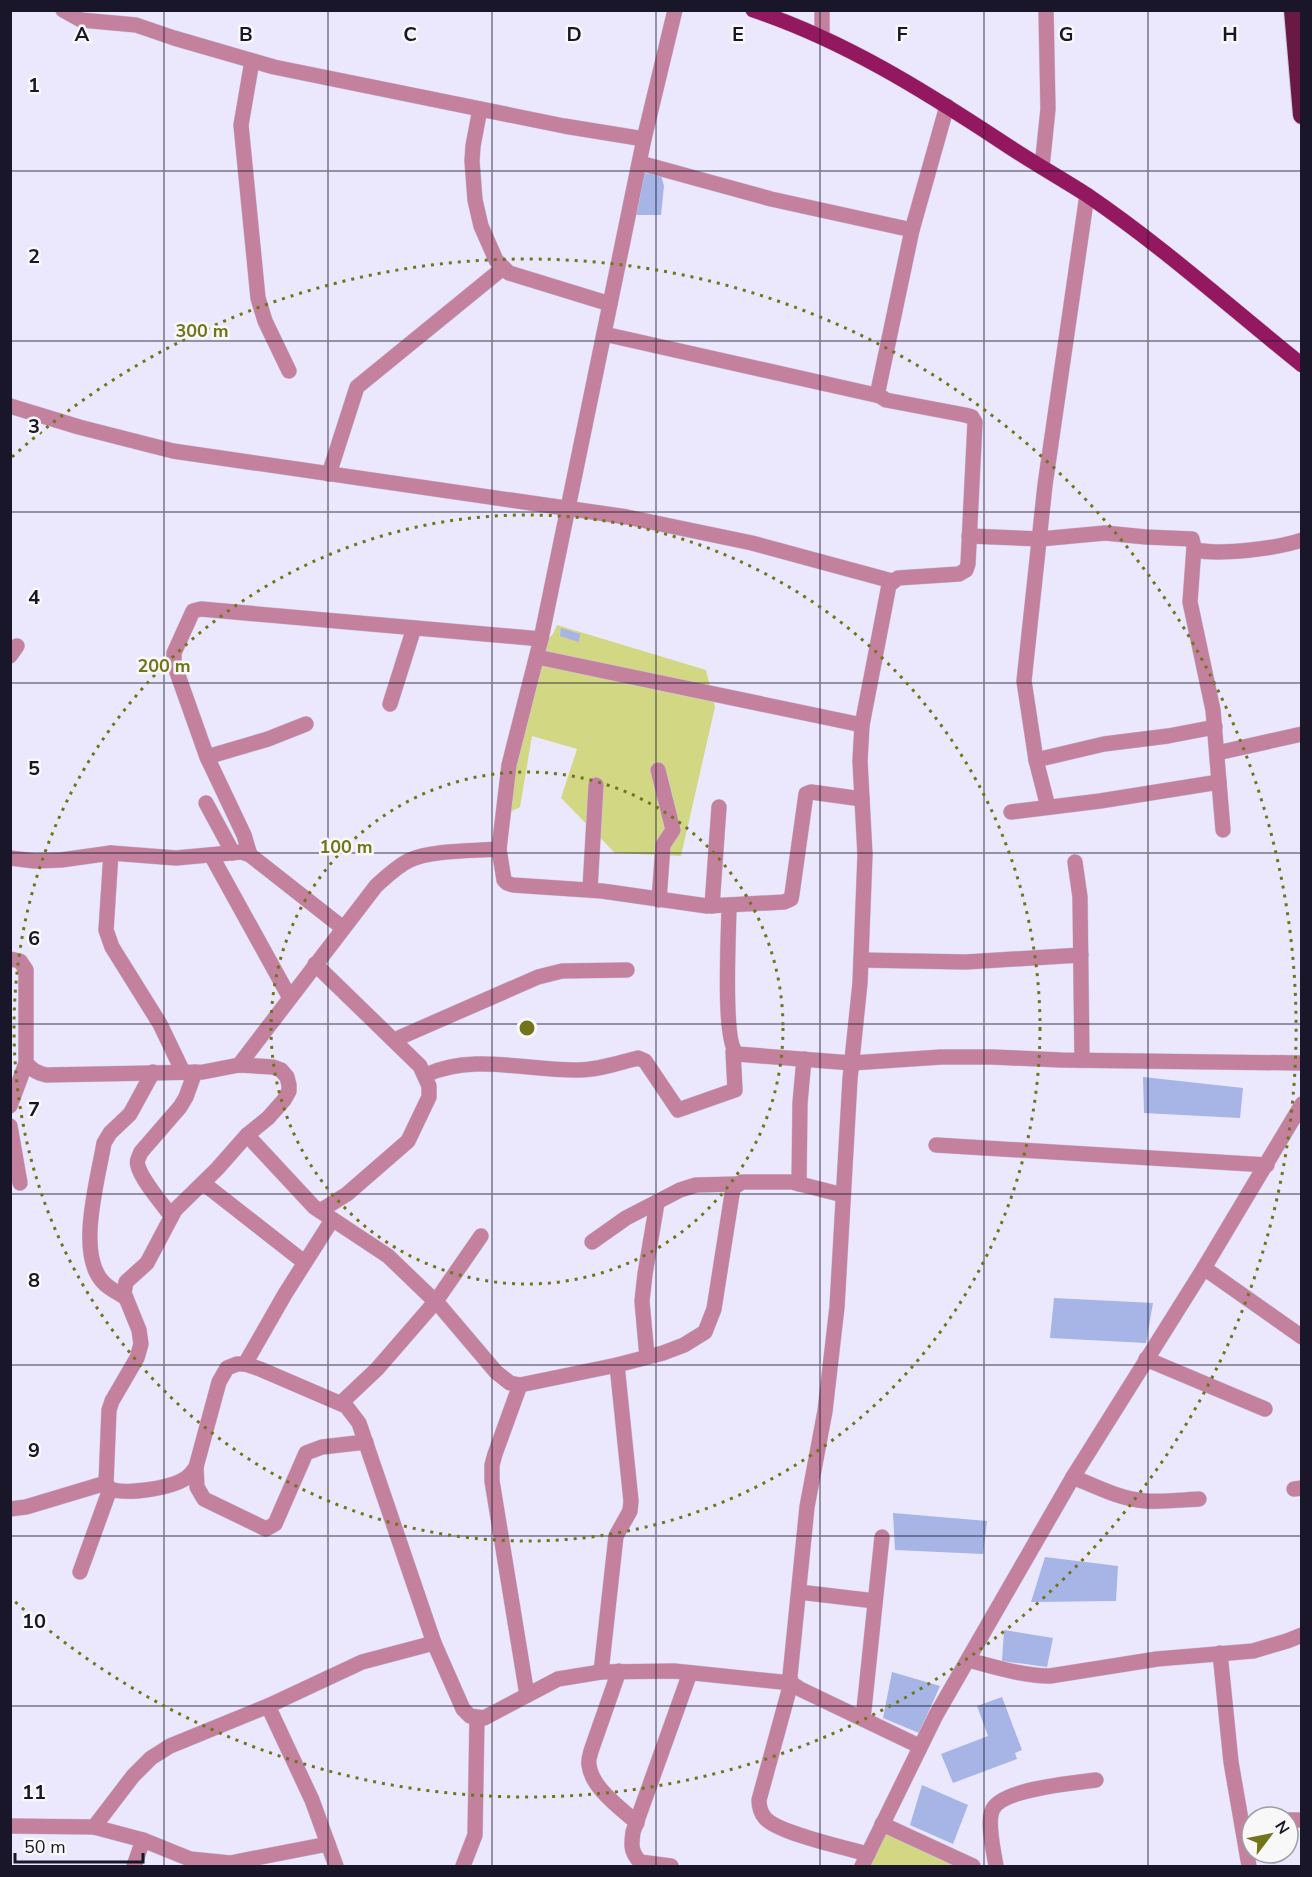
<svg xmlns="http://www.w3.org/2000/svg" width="1312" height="1877" viewBox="0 0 1312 1877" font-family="'Nunito Sans',sans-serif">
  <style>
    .green { fill: #d2d784 }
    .building { fill: #a6b4e6 }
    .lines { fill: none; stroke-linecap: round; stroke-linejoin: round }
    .minor-casing { stroke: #cac6dc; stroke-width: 16 }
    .major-casing { stroke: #cac6dc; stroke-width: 16 }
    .highway-casing { stroke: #cac6dc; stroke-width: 20 }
    .minor { stroke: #c3819e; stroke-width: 15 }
    .major { stroke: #93185f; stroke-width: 15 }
    .highway { stroke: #681a44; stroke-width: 18 }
    .grid { fill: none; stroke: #1a1629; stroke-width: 1.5; stroke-opacity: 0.55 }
    .ring { fill: none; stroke: #71741b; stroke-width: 3; stroke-dasharray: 3 6 }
    .grid-label { font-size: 20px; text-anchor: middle; font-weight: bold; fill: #1a1629; stroke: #f8f8f8; stroke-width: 5; stroke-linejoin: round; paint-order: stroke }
    .centre { fill: #71741b; stroke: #f8f8f8; stroke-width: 3 }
    .ring-label { font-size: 18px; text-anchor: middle; font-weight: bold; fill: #71741b; stroke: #f8f8f8; stroke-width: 5; stroke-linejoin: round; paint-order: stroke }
  </style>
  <rect width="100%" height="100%" fill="#ebe8fe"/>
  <g class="green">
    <polygon points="557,625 706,670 715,707 681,856 615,853 561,798 577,749 532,736 520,807 504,815 509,765 509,732 547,639 553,634"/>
    <polygon points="884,1828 967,1866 859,1866"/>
  </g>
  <g class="building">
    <polygon points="643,173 661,175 664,186 661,215 635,215"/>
    <polygon points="561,628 580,634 579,642 560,636"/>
    <polygon points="1143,1077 1243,1088 1240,1118 1144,1113"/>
    <polygon points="1054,1298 1153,1303 1146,1343 1050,1338"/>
    <polygon points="893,1513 987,1521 983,1554 895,1550"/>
    <polygon points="1045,1557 1118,1566 1116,1601 1031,1602"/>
    <polygon points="1004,1630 1053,1638 1047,1667 1002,1661"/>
    <polygon points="892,1672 940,1686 919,1733 883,1718"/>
    <polygon points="1002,1697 1022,1750 1015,1753 1017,1759 953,1783 941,1754 988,1736 977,1706"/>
    <polygon points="922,1785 968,1805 953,1844 910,1825"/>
  </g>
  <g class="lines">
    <g class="minor-casing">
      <g id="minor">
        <polyline points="63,10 81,20 136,25 174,38 274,67 564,126 644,139"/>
        <polyline points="675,10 644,139 541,639 509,765 499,849 504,880 507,883 513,885 602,891 707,906 784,902 791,899 792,894 806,794 811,792 862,799"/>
        <polyline points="822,37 822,10"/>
        <polyline points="252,61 241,125 258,298 265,321 289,371"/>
        <polyline points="480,109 473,146 472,161 475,200 481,226 496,260 509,273 610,304"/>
        <polyline points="640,163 771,199 912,230"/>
        <polyline points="1042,167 1048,109 1046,10"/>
        <polyline points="604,334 880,396"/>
        <polyline points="10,406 79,427 173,451 627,517 752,543 892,581"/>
        <polyline points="329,474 357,387 503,268"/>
        <polyline points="969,536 1040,539 1105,533 1146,537 1192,539 1194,547 1190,602 1213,710 1223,830"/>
        <path d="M1194 550C1222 555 1275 549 1302 540"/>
        <polyline points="10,656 17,646"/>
        <polyline points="537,657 862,725"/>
        <polyline points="390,704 414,628"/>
        <polyline points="1217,753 1302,734"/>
        <polyline points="207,757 268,739 306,724"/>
        <polyline points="1036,760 1104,744 1168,736 1215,727"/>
        <polyline points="658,770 673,830 663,845 659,900"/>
        <polyline points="206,803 233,853"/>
        <polyline points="1048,807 1036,760 1024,681 1045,485 1087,195"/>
        <polyline points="1011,812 1100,801 1219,782"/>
        <polyline points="111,853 106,930 112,947 160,1024 183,1072"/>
        <polyline points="211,855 290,998"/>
        <polyline points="250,855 244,835 207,757 174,664 174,653 193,611 201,609 541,639"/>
        <polyline points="10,858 35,861 61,860 111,853 176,858 241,852 250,855 343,928"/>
        <polyline points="1075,862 1080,897 1082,1060"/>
        <polyline points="590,889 596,785"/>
        <polyline points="712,906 719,807"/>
        <path d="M729 906C729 930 722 1041 737 1054L852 1063 941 1057H992L1061 1060 1302 1063"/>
        <path d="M10 959 20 961 26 970V1063C32 1070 37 1073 46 1075L203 1072 239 1065 273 1067 281 1070 287 1077 289 1085V1091L284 1100 268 1118 247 1135 217 1169 175 1210 147 1263 126 1282 124 1293 139 1330 141 1344 137 1358 112 1401 109 1410 106 1483 110 1489C127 1495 172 1488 186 1478 191 1475 193 1471 196 1467L219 1382 227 1368 237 1364H245L260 1369 346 1406 359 1423 434 1643"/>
        <polyline points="861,960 966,962 1081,955"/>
        <polyline points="315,964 420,1066 429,1086 429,1097 408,1141 347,1194 320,1211"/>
        <polyline points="394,1040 538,977 562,971 627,970"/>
        <path d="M239 1065 376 886C386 877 397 866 410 860 431 850 475 851 499 849"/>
        <path d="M426 1075C473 1053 528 1071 578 1070 598 1070 618 1063 638 1058L645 1061 678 1110 735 1090 733 1051"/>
        <polyline points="10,1106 26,1063"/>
        <polyline points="10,1126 20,1183"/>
        <polyline points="247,1135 314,1207 388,1256 440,1306 496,1372 510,1383 520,1385 617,1365 663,1353 684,1345 705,1332 714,1309 733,1188 742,1182 792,1182 843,1195"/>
        <polyline points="936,1145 1267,1165"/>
        <polyline points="203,1183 304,1262"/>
        <polyline points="799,1184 800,1103 804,1059"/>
        <path d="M171 1216C162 1203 142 1181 138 1166 136 1161 139 1157 141 1152L180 1107 186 1097 195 1072"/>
        <polyline points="592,1242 626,1218 680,1190 696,1185 737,1184"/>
        <polyline points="1204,1268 1302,1337"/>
        <path d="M126 1298C119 1293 109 1289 103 1282 76 1254 98 1179 104 1143L110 1133 130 1114 153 1072"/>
        <polyline points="647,1357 642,1301 645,1274 657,1203"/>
        <polyline points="1146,1359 1265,1409"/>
        <polyline points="245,1364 285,1294 332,1220"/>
        <polyline points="520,1385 495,1454 492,1465 492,1481 527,1695"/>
        <polyline points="341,1403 377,1369 436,1301 481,1236"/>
        <polyline points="196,1467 197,1487 204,1499 266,1529 275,1524 306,1453 322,1447 366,1442"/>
        <path d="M1073 1477C1097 1487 1120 1499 1146 1501 1163 1502 1181 1500 1199 1499"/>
        <polyline points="1294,1489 1302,1488"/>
        <polyline points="10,1509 26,1507 106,1483"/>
        <polyline points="80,1572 110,1489"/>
        <polyline points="799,1592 875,1601"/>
        <polyline points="1220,1653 1231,1762 1249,1866"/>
        <path d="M968 1660C995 1667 1022 1676 1050 1676L1157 1659 1253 1651 1287 1641 1302 1635"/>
        <path d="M619 1671 591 1751C590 1755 588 1761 589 1765 592 1789 621 1808 637 1823"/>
        <polyline points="601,1672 616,1536 630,1511 631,1501 617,1365"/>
        <polyline points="268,1706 312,1800 336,1866"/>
        <polyline points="863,1719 882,1537"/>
        <polyline points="919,1746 800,1689 791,1683 790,1676 807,1507 825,1411 837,1307 850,1079 860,983 865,855 860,761 862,725 889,585 898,578 959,574 966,570 968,564 975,422 972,417 965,415 886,400 880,396 878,391 912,230 947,106"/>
        <polyline points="1288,1820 1302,1820"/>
        <polyline points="882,1824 973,1866"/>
        <path d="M10 1826 94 1827 133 1776 151 1758 170 1746 268 1706 362 1662 434 1643 463 1709 470 1716 484 1718 558 1679 601 1672 674 1671 791 1683 759 1800C759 1807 760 1812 765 1818 778 1833 846 1848 868 1854"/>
        <polyline points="94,1827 143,1840 134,1866"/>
        <polyline points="143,1840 190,1859 230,1863 328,1844"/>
        <polyline points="463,1866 475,1835 477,1718"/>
        <path d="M671 1866 640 1862C631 1852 631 1846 633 1832L690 1673"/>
        <polyline points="862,1866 936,1715 1073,1477 1204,1268 1302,1104"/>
        <path d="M996 1866C994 1853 987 1824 992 1811 999 1789 1074 1783 1096 1780"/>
      </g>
    </g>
    <g class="major-casing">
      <path id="major" d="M753 10C843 40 923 90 1002 142 1030 161 1059 177 1087 195 1162 246 1231 308 1302 365"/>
    </g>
    <g class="highway-casing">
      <polyline id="highway" points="1293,10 1302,115"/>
    </g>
    <use href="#minor" class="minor"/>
    <use href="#major" class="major"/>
    <use href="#highway" class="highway"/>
  </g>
  <path class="grid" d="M164 10V1866M328 10V1866M492 10V1866M656 10V1866M820 10V1866M984 10V1866M1148 10V1866M10 171H1302M10 341H1302M10 512H1302M10 683H1302M10 853H1302M10 1024H1302M10 1194H1302M10 1365H1302M10 1536H1302M10 1706H1302"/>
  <g class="ring">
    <circle cx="527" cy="1028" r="256"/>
    <circle cx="527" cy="1028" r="513"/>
    <path d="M12 457A769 769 0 1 1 12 1599"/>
  </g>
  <g class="grid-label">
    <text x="82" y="41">A</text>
    <text x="246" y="41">B</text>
    <text x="410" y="41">C</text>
    <text x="574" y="41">D</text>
    <text x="738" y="41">E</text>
    <text x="902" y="41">F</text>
    <text x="1066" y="41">G</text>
    <text x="1230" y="41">H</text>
    <text x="34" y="92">1</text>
    <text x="34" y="263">2</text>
    <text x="34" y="433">3</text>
    <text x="34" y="604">4</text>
    <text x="34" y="775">5</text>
    <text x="34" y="945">6</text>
    <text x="34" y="1116">7</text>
    <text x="34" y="1287">8</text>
    <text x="34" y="1457">9</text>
    <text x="34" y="1628">10</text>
    <text x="34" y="1799">11</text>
  </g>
  <circle cx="527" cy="1028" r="9" class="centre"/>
  <g class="ring-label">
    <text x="202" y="337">300 m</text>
    <text x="164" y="672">200 m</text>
    <text x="346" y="853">100 m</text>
  </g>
  <rect width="1312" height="1877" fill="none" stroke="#1a1629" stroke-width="24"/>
  <g transform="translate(1270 1835) rotate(58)"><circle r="28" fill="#f8f8f8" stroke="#9f9ea5" stroke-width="1.5"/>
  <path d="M0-4.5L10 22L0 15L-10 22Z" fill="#71741b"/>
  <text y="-9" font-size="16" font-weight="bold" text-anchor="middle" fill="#1a1629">N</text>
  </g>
  <path d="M15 1853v9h128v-9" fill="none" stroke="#1a1629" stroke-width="3"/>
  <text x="24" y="1853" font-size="18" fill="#1a1629" stroke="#f8f8f8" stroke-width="4.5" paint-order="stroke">50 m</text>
</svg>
